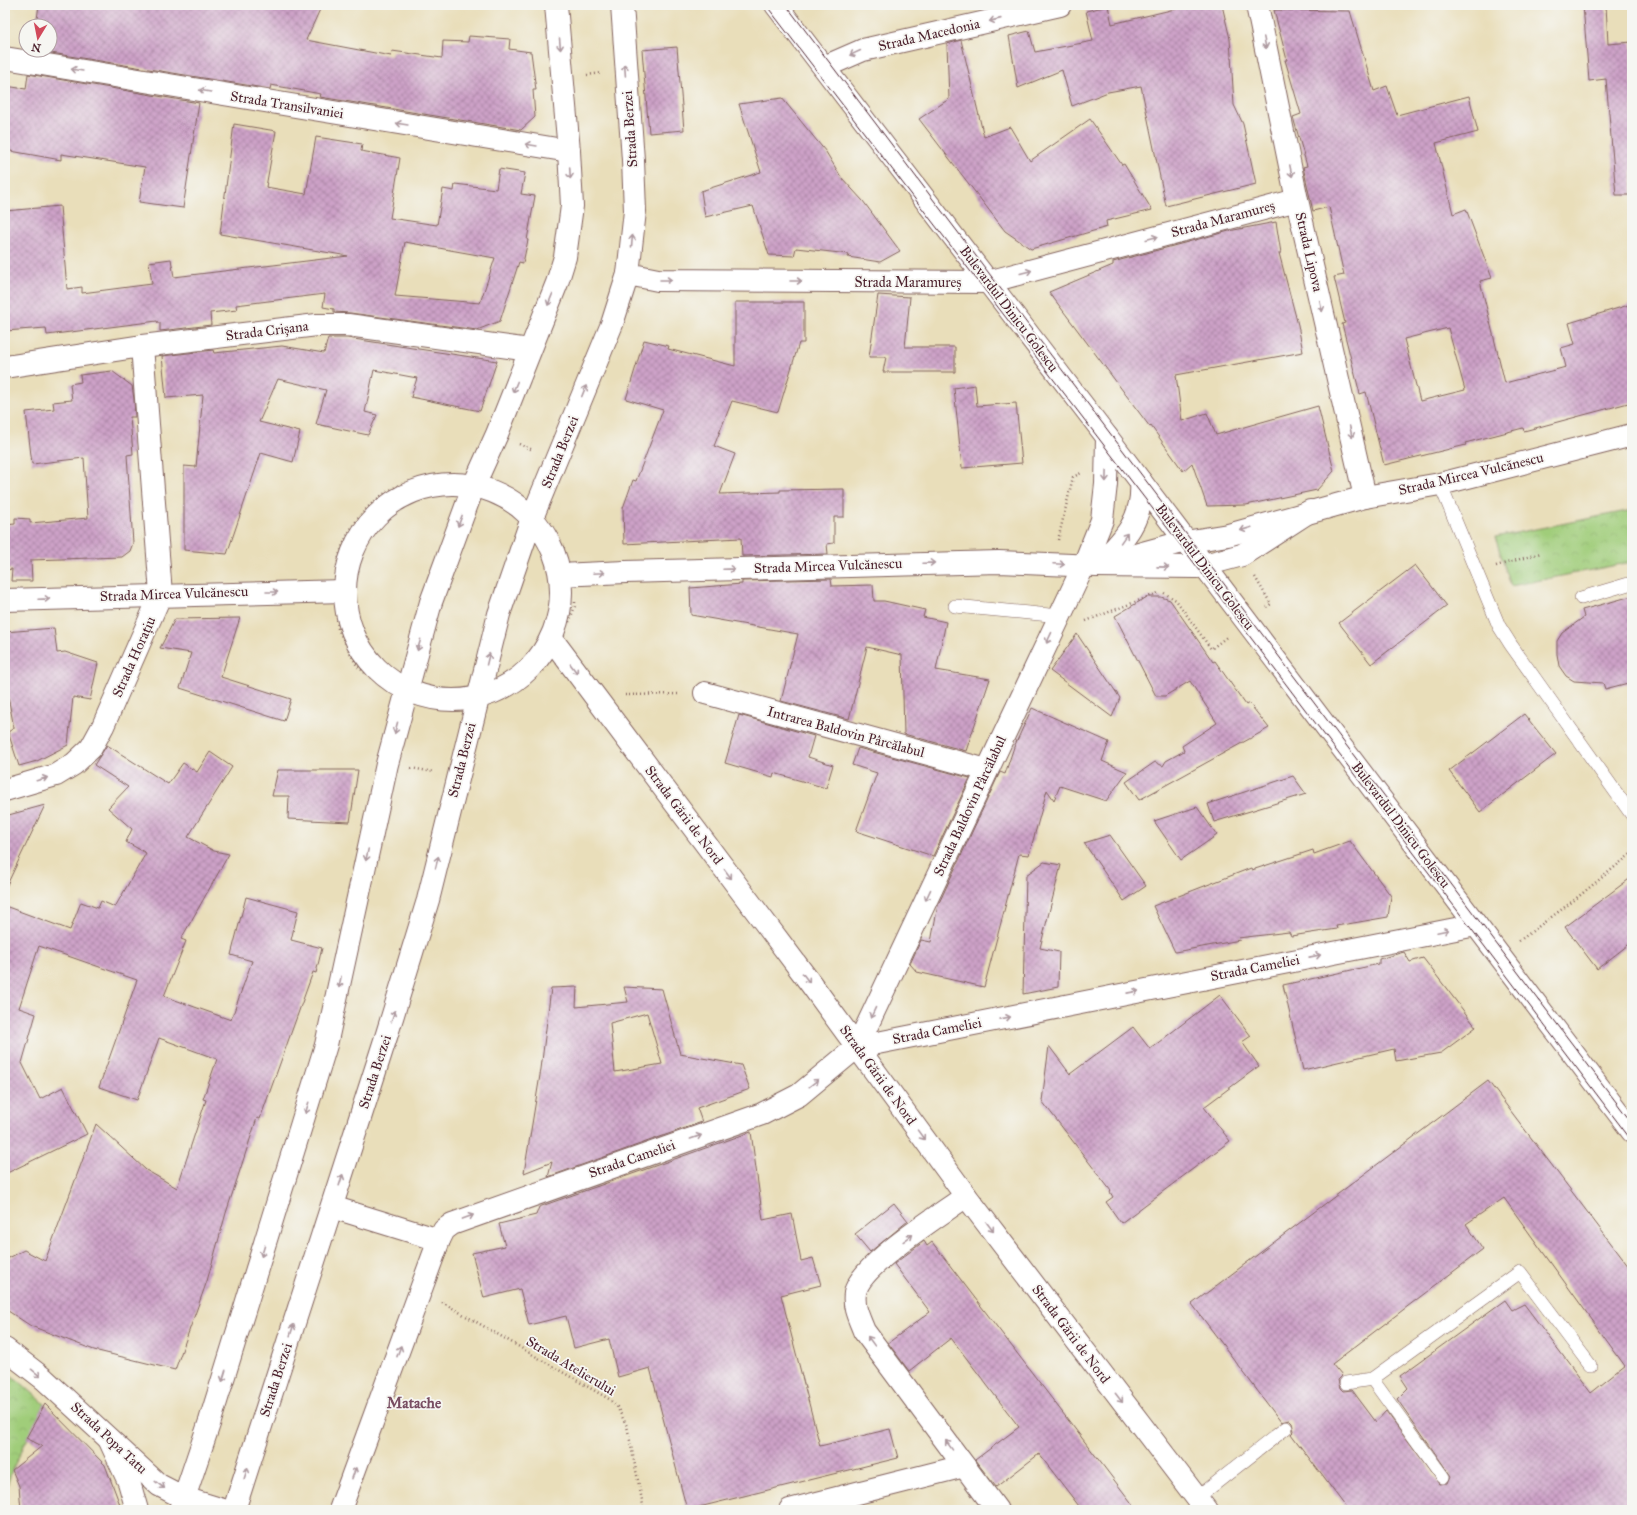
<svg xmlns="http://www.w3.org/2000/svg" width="1637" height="1515" viewBox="0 0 1637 1515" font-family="'IM FELL Great Primer',serif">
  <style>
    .park { fill: url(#park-crowns); stroke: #757652 }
    .building { fill: url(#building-cross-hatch); fill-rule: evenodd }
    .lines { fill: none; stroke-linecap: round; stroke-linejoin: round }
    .service-casing { stroke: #82625d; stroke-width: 14 }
    .minor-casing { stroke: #82625d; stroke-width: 24 }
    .tertiary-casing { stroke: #82625d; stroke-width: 24 }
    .secondary-casing { stroke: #82625d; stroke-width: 24 }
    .primary-casing { stroke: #82625d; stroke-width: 24 }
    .path { stroke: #82625d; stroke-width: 2.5; stroke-dasharray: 1 3; stroke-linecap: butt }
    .service { stroke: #fff; stroke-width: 13 }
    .minor { stroke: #fff; stroke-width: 22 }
    .tertiary { stroke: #fff; stroke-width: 22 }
    .secondary { stroke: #fff; stroke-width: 22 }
    .primary { stroke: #fff; stroke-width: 22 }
    .tram { stroke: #4a1f2b; stroke-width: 1 }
    .oneway { stroke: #ae9aa0 }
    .labels { text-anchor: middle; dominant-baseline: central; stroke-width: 3.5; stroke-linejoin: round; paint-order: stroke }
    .street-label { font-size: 14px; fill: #4a1f2b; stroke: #f6f6f2 }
    .neighbourhood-label { font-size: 15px; font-weight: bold; fill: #784d62; stroke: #f6f6f2 }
  </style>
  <defs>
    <pattern id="park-crowns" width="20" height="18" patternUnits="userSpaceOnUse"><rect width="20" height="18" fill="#a0cd7a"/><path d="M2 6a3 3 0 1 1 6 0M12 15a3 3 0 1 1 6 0" fill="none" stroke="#8bb06a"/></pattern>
    <pattern id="building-cross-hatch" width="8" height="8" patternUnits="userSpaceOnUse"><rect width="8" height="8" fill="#cda2c8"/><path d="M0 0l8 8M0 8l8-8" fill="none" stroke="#a883a3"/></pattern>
  </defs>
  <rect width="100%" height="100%" fill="#f6f6f2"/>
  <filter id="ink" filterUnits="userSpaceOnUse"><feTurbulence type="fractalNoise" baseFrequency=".025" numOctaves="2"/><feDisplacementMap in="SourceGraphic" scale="8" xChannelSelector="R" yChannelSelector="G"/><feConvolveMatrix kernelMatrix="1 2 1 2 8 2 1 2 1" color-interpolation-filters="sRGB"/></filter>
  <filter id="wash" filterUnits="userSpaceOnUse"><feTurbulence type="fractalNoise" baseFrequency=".012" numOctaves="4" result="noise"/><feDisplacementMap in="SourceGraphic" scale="16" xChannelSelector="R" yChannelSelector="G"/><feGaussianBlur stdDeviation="0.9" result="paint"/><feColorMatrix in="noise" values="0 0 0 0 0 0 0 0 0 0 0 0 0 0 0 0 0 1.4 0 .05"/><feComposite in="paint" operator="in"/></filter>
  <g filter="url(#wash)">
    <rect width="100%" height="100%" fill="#e9deba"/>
    <g class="park">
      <polygon points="1632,510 1632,562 1511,586 1495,537"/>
      <polygon points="5,1371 19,1381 45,1404 12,1470 5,1492"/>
    </g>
    <g id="blocks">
      <g class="building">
        <polygon points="39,5 322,5 306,40 391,56 392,51 442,58 443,41 468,42 469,36 510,39 509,49 531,52 536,90 533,90 535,117 521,130 320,97 321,94 271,85 270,89 33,50 50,50 50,26 36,26"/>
        <polygon points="1192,5 1222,5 1230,39 1234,105 1243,124 1256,184 1166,206 1141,86 1108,92 1072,106 1062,70 1018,88 1009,36 1029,31 1035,52 1093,41 1086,11 1108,6 1112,24"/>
        <polygon points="1583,5 1606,5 1608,44 1632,42 1632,195 1616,195 1606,79 1589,81"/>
        <path d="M1274 10 1350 11 1374 91 1387 86 1397 115 1469 96 1478 132 1436 143 1453 214 1466 209 1492 278 1480 281 1505 383 1566 367 1561 348 1575 344 1569 323 1632 304V402L1524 431 1523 428 1465 443 1466 445 1384 465 1366 392 1360 394 1342 324 1345 323 1334 277 1344 275 1329 207 1313 211 1303 167 1307 166 1293 117 1301 114 1285 60H1287ZM1448 328 1465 390 1420 401 1404 339Z"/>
        <polygon points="961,40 984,137 1010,127 1030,161 1090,119 1122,165 1124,164 1152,210 1106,221 1107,227 1031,249 1005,231 919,119 949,99 947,44"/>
        <polygon points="677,47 684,130 649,133 642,50"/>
        <polygon points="28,74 199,103 183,208 139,202 145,167 61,154 61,160 5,150 5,86 26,89"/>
        <polygon points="782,98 826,152 841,177 863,201 900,251 880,262 848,257 849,254 796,248 794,256 769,255 753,206 705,217 701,191 761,172 739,104"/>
        <path d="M234 124 276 131 266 187 306 194 316 137 362 144 361 151 400 158 390 218 437 225 443 189 454 191 455 184 496 189 499 169 525 173 521 194 535 196 527 240H528L523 263 519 262 500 321 477 330 350 313 334 312V309L323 307 325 294 236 305 237 310 210 313 211 325 160 331V323H158L157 321 47 335 46 328 5 331V211L60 206 67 289 82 287V293L152 284 149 262 171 259 174 277 348 256 220 234ZM405 242 495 258 480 303 395 296Z"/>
        <polygon points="1276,222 1281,253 1279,253 1298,325 1303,352 1176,375 1182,421 1207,413 1216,435 1318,406 1334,471 1317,490 1246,505 1207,506 1192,463 1183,471 1151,426 1150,427 1049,292 1113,265 1113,262 1229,231"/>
        <polygon points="878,295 910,297 905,347 955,347 955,372 883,372 886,357 869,357"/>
        <polygon points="735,302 804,302 804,343 799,343 778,412 732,401 714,446 735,454 720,494 780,492 780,490 844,489 844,517 834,517 834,543 827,544 828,554 742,556 741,538 624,544 623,508 633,480 636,481 663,410 626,399 644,340 669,346 668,349 735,366"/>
        <polygon points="328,338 347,338 497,361 480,411 411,397 417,378 374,370 365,412 377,415 368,435 316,424 326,390 278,379 259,422 300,432 293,462 261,453 227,554 184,550 184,466 196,467 203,395 166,398 162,356 213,350 214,353 282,346 324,353"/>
        <polygon points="112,371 132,386 134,399 135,417 130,417 133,454 127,455 133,543 130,551 122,557 31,560 32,581 11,581 12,569 5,570 5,525 15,524 15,518 30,519 30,523 88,518 84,458 32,464 26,412 54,409 53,402 72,400 70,384 81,382 80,375"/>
        <polygon points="975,385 977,406 1016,403 1022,463 962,468 954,388"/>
        <polygon points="1415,565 1447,606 1371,664 1339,623"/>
        <polygon points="831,579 832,586 873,585 874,601 884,601 925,610 923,617 946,622 936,670 990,679 966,751 904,734 902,655 867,647 849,719 781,701 798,634 691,615 690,588 742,584 742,581"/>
        <polygon points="1632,596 1632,682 1605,689 1603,683 1574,681 1566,676 1559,666 1557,654 1557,641 1562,633 1584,617 1582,610"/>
        <polygon points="1147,597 1161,597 1170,600 1213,662 1215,661 1246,705 1249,703 1269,728 1139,800 1126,782 1155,762 1163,766 1166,761 1184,751 1182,746 1217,723 1190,681 1165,696 1156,696 1115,616"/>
        <polygon points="240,618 221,677 291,699 284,721 180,688 191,653 160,648 175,619"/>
        <polygon points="54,628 57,653 65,652 98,663 90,700 73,697 68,745 37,761 19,766 8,732 14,728 5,680 5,632"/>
        <polygon points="1077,634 1120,698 1112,717 1050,671"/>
        <polygon points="1032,708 1109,742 1102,761 1127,772 1106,801 1060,786 1054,800 1047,790 1029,855 1019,854 984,987 917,972 910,964 921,940 931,942 938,905 1000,772 1005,774 1014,747"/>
        <polygon points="1524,714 1556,754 1480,812 1449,771"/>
        <polygon points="739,715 814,736 808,757 833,765 826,788 774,773 773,777 725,763"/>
        <polygon points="107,745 168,784 183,763 197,772 210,752 232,767 188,837 214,851 229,854 181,939 186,941 164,996 231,1020 252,961 231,955 246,897 298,911 291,940 322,948 316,973 313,972 260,1119 257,1118 226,1213 207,1281 175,1370 94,1350 31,1326 5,1309 5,1260 24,1250 45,1261 96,1124 146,1170 177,1188 206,1100 203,1099 217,1059 159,1038 137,1100 99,1087 137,980 39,946 19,1008 36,1014 22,1063 40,1099 63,1087 87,1134 5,1174 5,906 70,930 81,902 98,908 101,901 115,907 146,853 126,842 132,829 108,808 128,787 94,765"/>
        <polygon points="858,748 970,778 933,856 856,831 877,773 852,765"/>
        <polygon points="278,770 358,770 350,822 288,819 289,796 272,796"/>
        <polygon points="1293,776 1306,794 1214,822 1208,804"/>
        <polygon points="45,805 5,889 5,816"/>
        <polygon points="1197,807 1217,835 1181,860 1154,821"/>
        <polygon points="1110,835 1146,886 1124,901 1084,843"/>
        <polygon points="1350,841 1391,896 1388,917 1336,926 1337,929 1291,936 1289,932 1238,938 1240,940 1175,952 1153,906 1251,868 1252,870 1313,850 1314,854"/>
        <polygon points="1044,862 1061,865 1040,948 1059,952 1058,987 1023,994 1026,875"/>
        <polygon points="1632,877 1632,942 1597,969 1565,927"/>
        <polygon points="1404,952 1410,962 1423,958 1476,1027 1441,1053 1396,1061 1394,1049 1303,1070 1283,985 1379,964 1379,959"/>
        <path d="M577 987 576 1007 628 1002 624 987 662 989 680 1054 741 1065 750 1089 697 1108 702 1122 548 1177 552 1162 524 1173 541 1069 551 988ZM647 1013 662 1064 615 1072 610 1023Z"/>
        <polygon points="1220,995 1251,1036 1242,1042 1259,1066 1204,1107 1230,1141 1121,1223 1106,1202 1113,1197 1110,1192 1111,1191 1042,1101 1049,1046 1070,1074 1133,1027 1150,1049"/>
        <path d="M1488 1081 1632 1271V1504L1624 1510H1348L1291 1434 1294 1431 1292 1423 1289 1420 1281 1422 1192 1304ZM1504 1198 1625 1366 1591 1393 1524 1304 1512 1310 1505 1300 1400 1376 1408 1388 1397 1399 1451 1476 1448 1483 1440 1484 1386 1411 1376 1422 1352 1390 1343 1391 1340 1388 1338 1380 1342 1376 1332 1364 1483 1249 1466 1224Z"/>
        <polygon points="751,1132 763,1220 792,1214 801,1261 813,1258 821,1285 781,1295 820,1446 890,1429 898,1458 687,1510 650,1368 618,1377 609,1339 574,1348 566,1316 529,1325 520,1289 484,1298 472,1253 505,1246 499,1224 536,1215 539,1207"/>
        <polygon points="894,1203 908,1221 870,1252 855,1234"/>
        <polygon points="924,1241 927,1246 932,1242 1137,1510 1082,1510 1039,1454 996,1487 975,1460 1019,1427 951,1338 909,1371 888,1343 930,1312 894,1264"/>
        <polygon points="45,1404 105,1465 122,1510 21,1510 19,1486 12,1470 42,1446 26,1438"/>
      </g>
    </g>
  </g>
  <g filter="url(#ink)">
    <use href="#blocks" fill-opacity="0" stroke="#82625d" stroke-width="1"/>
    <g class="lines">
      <g class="service-casing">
        <g id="service">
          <polyline points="1440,484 1499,626 1511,645 1632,815"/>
          <polyline points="1581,598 1632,583"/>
          <polyline points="955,606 1060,616"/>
          <polyline points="1372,1379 1443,1477"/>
          <polyline points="1346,1383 1372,1379 1520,1272 1590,1365"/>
          <polyline points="1197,1498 1286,1428"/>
        </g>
      </g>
      <g class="minor-casing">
        <g id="minor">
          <polyline points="1257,5 1297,200 1365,497"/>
          <polyline points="5,58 569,151"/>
          <polyline points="824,67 863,50 1060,5"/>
          <polyline points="628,274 658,280 988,282 1297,200"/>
          <polyline points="5,367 142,346 317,325 348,325 530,350"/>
          <polyline points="705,693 987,770"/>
          <polyline points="5,790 56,775 74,764 91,748 103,726 161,594 142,346"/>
          <path d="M966 1196C942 1214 859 1265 855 1293 853 1308 859 1318 864 1331L997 1510"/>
          <polyline points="332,1207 439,1240"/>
          <polyline points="340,1510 439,1240 444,1230 452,1224 762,1114 799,1095 857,1047 1476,925"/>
          <polyline points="790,1510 964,1466"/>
        </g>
      </g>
      <g class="tertiary-casing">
        <g id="tertiary">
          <polyline points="551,638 811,984 966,1196 1206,1510"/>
          <polyline points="857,1047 1084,565"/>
          <polyline points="5,1349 44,1379 159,1485 184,1498 223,1510"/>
        </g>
      </g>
      <g class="secondary-casing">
        <g id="secondary">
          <polyline points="776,5 1107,437 1632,1131"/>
          <circle cx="453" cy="592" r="108"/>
          <polyline points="1120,559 1179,543 1228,535 1365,497 1440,484 1632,435"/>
          <path d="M1099 564C1124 540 1144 519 1141 482"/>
          <polyline points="1084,565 1102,520 1106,484 1107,437"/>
          <polyline points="560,575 625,572 999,562 1096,566 1197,567 1242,555 1310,511"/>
          <polyline points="5,600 344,591"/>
        </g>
      </g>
      <g class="primary-casing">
        <g id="primary">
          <polyline points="110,1441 129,1482 137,1510"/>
          <polyline points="180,1510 210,1421 326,1045 387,764 431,602 474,485 497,434 557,283 565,257 572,206 569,151 556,5"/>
          <polyline points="234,1510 387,1034 428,900 499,614 532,518 612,324 628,274 635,211 633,160 622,5"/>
        </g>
      </g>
      <g class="path">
        <polyline points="587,75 602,73"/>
        <polyline points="519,444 533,450"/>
        <polyline points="554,530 565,550"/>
        <polyline points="1058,540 1073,477 1081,473"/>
        <path d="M337 566C343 530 370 497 404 483 410 481 418 480 424 479 434 476 442 474 451 475"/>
        <polyline points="1496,566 1541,553"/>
        <polyline points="1255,577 1271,604 1267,607"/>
        <polyline points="1164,593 1176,600 1211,649 1228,636"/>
        <polyline points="337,616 338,629 357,666 382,687"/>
        <polyline points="1086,621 1158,593"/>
        <polyline points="569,622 575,606 575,600"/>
        <polyline points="625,695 680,694"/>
        <polyline points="504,698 513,694 544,670"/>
        <polyline points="411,768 434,772"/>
        <polyline points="1519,941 1573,901 1632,853"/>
        <polyline points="442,1302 609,1399 617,1407 627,1426 644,1510"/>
      </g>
      <use href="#service" class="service"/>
      <use href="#minor" class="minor"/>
      <use href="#tertiary" class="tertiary"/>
      <use href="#secondary" class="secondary"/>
      <use href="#primary" class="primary"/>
      <g class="tram">
        <polyline points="766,5 1179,543 1632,1141"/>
        <polyline points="786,5 1632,1123"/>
      </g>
    </g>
    <defs><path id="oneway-shaft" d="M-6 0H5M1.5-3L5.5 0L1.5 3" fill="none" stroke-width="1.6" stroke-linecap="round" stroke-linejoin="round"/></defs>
    <g class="oneway">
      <use href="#oneway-shaft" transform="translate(995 20) rotate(167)"/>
      <use href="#oneway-shaft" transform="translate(1265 43) rotate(78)"/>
      <use href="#oneway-shaft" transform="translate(560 44) rotate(85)"/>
      <use href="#oneway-shaft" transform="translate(855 53) rotate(155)"/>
      <use href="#oneway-shaft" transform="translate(77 70) rotate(-171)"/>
      <use href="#oneway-shaft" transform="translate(625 70) rotate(-94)"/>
      <use href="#oneway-shaft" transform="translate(205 91) rotate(-171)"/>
      <use href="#oneway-shaft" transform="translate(402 124) rotate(-171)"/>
      <use href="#oneway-shaft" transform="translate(531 145) rotate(-171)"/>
      <use href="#oneway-shaft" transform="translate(1291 171) rotate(78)"/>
      <use href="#oneway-shaft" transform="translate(570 173) rotate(87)"/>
      <use href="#oneway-shaft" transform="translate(1152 238) rotate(-15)"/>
      <use href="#oneway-shaft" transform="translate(632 241) rotate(-85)"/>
      <use href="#oneway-shaft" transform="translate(1026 272) rotate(-15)"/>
      <use href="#oneway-shaft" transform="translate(666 280)"/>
      <use href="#oneway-shaft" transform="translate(796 281)"/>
      <use href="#oneway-shaft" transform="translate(550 300) rotate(112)"/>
      <use href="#oneway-shaft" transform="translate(1321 306) rotate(77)"/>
      <use href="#oneway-shaft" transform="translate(515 387) rotate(112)"/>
      <use href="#oneway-shaft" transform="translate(584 391) rotate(-68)"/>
      <use href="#oneway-shaft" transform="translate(1351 432) rotate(77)"/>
      <use href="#oneway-shaft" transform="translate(1106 476) rotate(91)"/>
      <use href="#oneway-shaft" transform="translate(460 521) rotate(111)"/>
      <use href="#oneway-shaft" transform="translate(1246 529) rotate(164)"/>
      <use href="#oneway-shaft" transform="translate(1124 538) rotate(-55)"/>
      <use href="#oneway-shaft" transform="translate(929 563) rotate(-2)"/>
      <use href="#oneway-shaft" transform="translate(1059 564) rotate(3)"/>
      <use href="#oneway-shaft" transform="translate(1163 567) rotate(1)"/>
      <use href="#oneway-shaft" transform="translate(729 569) rotate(-2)"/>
      <use href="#oneway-shaft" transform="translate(599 573) rotate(-3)"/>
      <use href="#oneway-shaft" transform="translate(272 592)"/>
      <use href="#oneway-shaft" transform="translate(44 599) rotate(-2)"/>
      <use href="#oneway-shaft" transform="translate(1049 638) rotate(115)"/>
      <use href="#oneway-shaft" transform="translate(419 645) rotate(106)"/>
      <use href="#oneway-shaft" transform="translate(488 659) rotate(-76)"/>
      <use href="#oneway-shaft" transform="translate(574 669) rotate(53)"/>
      <use href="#oneway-shaft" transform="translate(396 728) rotate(105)"/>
      <use href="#oneway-shaft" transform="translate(42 779) rotate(-16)"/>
      <use href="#oneway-shaft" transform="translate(367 855) rotate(102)"/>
      <use href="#oneway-shaft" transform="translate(437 862) rotate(-76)"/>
      <use href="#oneway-shaft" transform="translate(728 874) rotate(53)"/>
      <use href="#oneway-shaft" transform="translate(928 895) rotate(115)"/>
      <use href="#oneway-shaft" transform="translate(1443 931) rotate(-12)"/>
      <use href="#oneway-shaft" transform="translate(1315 956) rotate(-11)"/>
      <use href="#oneway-shaft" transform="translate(806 978) rotate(53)"/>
      <use href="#oneway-shaft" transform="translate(340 982) rotate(101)"/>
      <use href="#oneway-shaft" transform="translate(1133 992) rotate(-11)"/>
      <use href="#oneway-shaft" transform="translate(873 1013) rotate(115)"/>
      <use href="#oneway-shaft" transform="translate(393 1016) rotate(-73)"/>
      <use href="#oneway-shaft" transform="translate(1005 1018) rotate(-11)"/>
      <use href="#oneway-shaft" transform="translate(814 1083) rotate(-38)"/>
      <use href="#oneway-shaft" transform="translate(307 1108) rotate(107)"/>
      <use href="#oneway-shaft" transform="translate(921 1135) rotate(54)"/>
      <use href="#oneway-shaft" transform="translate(696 1137) rotate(-19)"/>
      <use href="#oneway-shaft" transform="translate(341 1180) rotate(-72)"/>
      <use href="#oneway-shaft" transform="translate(468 1217) rotate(-20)"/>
      <use href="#oneway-shaft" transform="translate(990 1227) rotate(53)"/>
      <use href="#oneway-shaft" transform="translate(908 1238) rotate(-36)"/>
      <use href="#oneway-shaft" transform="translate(263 1251) rotate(107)"/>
      <use href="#oneway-shaft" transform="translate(292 1330) rotate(-72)"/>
      <use href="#oneway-shaft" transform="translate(871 1341) rotate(-126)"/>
      <use href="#oneway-shaft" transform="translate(399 1351) rotate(-70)"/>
      <use href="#oneway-shaft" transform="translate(36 1373) rotate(39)"/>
      <use href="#oneway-shaft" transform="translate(224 1376) rotate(107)"/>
      <use href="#oneway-shaft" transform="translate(1119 1398) rotate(52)"/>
      <use href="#oneway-shaft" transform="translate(949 1445) rotate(-126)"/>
      <use href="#oneway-shaft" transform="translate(246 1473) rotate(-72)"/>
      <use href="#oneway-shaft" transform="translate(354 1473) rotate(-70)"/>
      <use href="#oneway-shaft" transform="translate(160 1485) rotate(37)"/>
    </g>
  </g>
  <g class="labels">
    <g class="street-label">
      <text transform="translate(929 35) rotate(-13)">Strada Macedonia</text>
      <text transform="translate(287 105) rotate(9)">Strada Transilvaniei</text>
      <text transform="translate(630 129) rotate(-94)">Strada Berzei</text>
      <text transform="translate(1223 219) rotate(-15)">Strada Maramureș</text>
      <text transform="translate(1309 252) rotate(77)">Strada Lipova</text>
      <text x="908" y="282">Strada Maramureș</text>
      <text transform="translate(1009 309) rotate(53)">Bulevardul Dinicu Golescu</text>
      <text transform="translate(267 331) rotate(-7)">Strada Crișana</text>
      <text transform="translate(560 452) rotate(-68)">Strada Berzei</text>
      <text transform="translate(1471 474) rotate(-13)">Strada Mircea Vulcănescu</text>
      <text transform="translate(828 566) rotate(-2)">Strada Mircea Vulcănescu</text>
      <text transform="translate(1205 567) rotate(53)">Bulevardul Dinicu Golescu</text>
      <text transform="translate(174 594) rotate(-2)">Strada Mircea Vulcănescu</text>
      <text transform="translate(134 657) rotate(-66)">Strada Horațiu</text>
      <text transform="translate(846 732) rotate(15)">Intrarea Baldovin Pârcălabul</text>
      <text transform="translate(462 760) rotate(-76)">Strada Berzei</text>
      <text transform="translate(970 806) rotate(-65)">Strada Baldovin Pârcălabul</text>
      <text transform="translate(684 815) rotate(53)">Strada Gării de Nord</text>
      <text transform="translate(1401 825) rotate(53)">Bulevardul Dinicu Golescu</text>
      <text transform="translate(1255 968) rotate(-11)">Strada Cameliei</text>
      <text transform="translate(937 1031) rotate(-11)">Strada Cameliei</text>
      <text transform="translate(375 1072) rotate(-72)">Strada Berzei</text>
      <text transform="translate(878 1075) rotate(54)">Strada Gării de Nord</text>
      <text transform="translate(632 1159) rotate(-19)">Strada Cameliei</text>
      <text transform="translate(1071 1334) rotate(53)">Strada Gării de Nord</text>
      <text transform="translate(571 1366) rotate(31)">Strada Atelierului</text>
      <text transform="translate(276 1380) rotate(-72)">Strada Berzei</text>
      <text transform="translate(109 1438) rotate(43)">Strada Popa Tatu</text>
    </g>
    <g class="neighbourhood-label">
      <text x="414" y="1403">Matache</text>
    </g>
  </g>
  <rect width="1637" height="1515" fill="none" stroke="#f6f6f2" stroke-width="20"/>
  <g transform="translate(38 38) rotate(190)"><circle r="19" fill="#f6f6f2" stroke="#b1a0a2"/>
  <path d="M0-3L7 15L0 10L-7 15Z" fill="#d1495b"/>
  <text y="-6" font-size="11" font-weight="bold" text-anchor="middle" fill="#4a1f2b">N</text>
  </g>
</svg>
